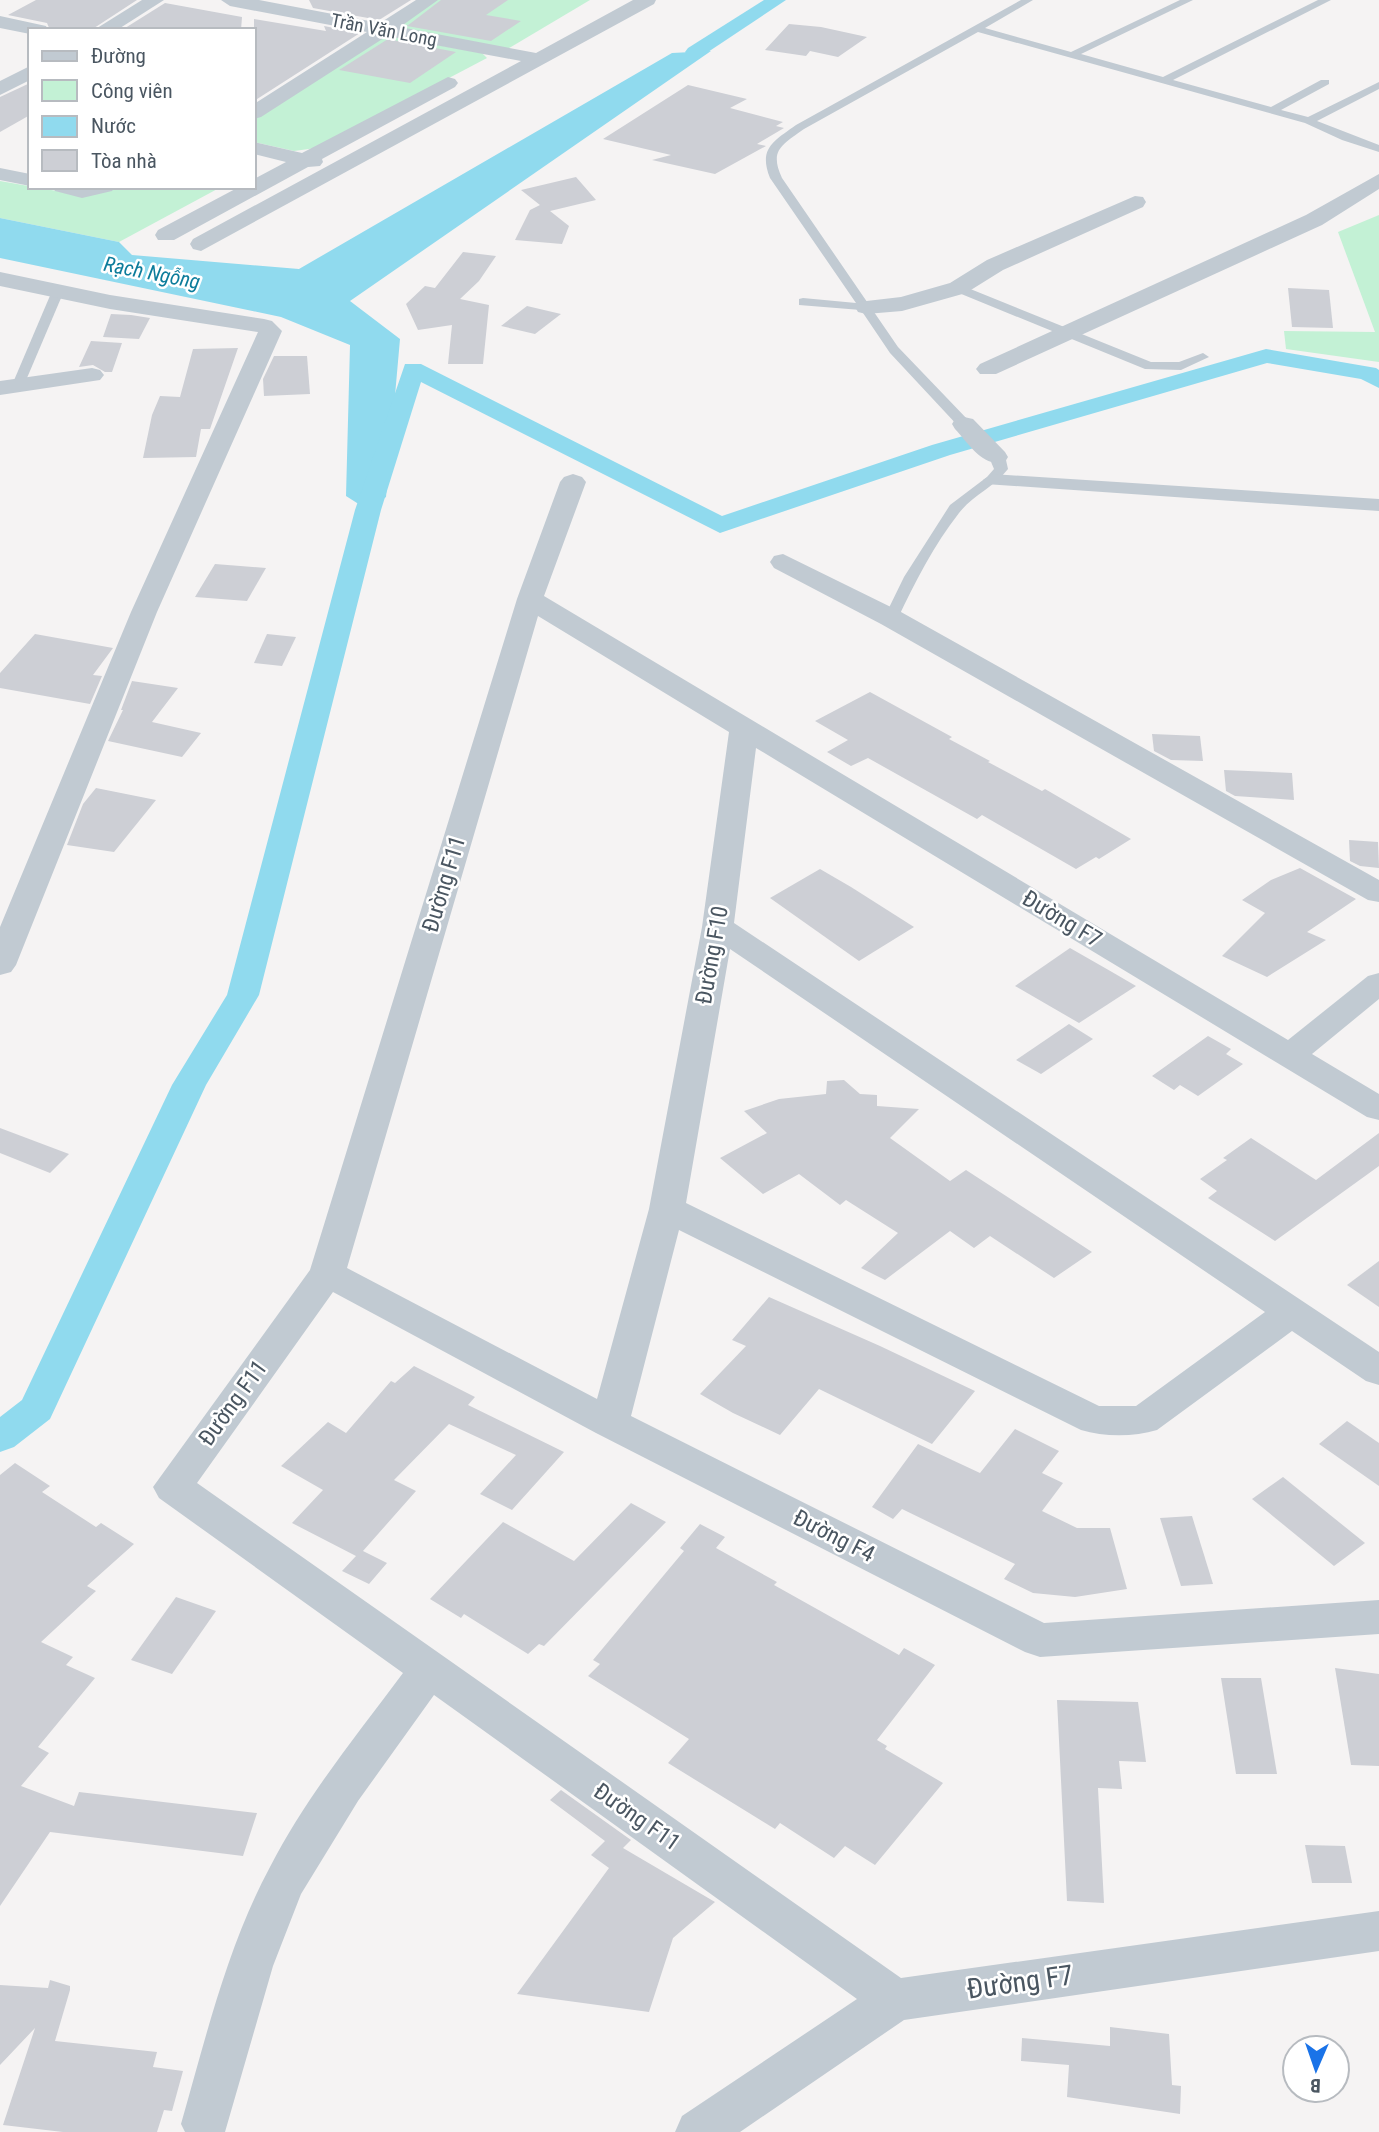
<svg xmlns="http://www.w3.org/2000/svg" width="1379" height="2132" viewBox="0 0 1379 2132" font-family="'Roboto Condensed',sans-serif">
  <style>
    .green { fill: #c3f1d5 }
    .water { fill: #90daee }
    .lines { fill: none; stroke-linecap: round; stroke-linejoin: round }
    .canal { fill: #90daee; fill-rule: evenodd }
    .building { fill: #cdcfd5 }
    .service { fill: #c1cad2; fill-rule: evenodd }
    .pedestrian { fill: #c1cad2; fill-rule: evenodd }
    .minor { fill: #c1cad2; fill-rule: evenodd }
    .labels { text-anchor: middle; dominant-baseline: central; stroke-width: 5; stroke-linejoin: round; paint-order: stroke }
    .far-street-label { font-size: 19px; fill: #4a5661; stroke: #fff }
    .far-water-label { font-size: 21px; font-style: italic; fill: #0c7c9b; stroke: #fff }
    .street-label { font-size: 23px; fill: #4a5661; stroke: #fff }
    .near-street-label { font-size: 28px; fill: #4a5661; stroke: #fff }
  </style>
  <rect width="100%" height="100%" fill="#f5f3f3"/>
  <g class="green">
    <polygon points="432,0 590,0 504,51 391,28"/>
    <polygon points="377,34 482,53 487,58 316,148 294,151 254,142 254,116"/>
    <polygon points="0,181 74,194 115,187 221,187 119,242 0,218"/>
    <polygon points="1379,215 1379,362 1286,349 1284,331 1375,332 1338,232"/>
  </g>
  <polygon class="water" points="711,51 350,301 400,339 386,497 368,510 346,496 350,345 281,317 0,258 0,218 119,242 132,255 299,269 672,53"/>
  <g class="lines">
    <g class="canal">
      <polygon points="764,0 786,0 702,56 688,56 685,52 688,48"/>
      <polygon points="1266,349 1376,368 1379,370 1379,388 1361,379 1267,363 950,455 720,533 421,382 381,510 259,995 206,1085 50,1419 14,1447 0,1452 0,1417 22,1400 172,1085 227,995 355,510 405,364 421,364 722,516 932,445"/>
    </g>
  </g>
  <g class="building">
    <polygon points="36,0 137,0 91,30 50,30 47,23 8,15"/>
    <polygon points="309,0 411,0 379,20 313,8"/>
    <polygon points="441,0 508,0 486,15 521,21 491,41 407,26"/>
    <polygon points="165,3 242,17 241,30 122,30"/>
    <polygon points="254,19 326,31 324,26 360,33 254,101"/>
    <polygon points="789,24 821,27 867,37 838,57 810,51 806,56 765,50"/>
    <polygon points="388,39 456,52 410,83 339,70"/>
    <polygon points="30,83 30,115 0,132 0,97"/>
    <polygon points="688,85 747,99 730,108 783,122 776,126 784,128 757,144 766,146 715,174 652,160 671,155 603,139"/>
    <polygon points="576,177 596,200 550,211 569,226 562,244 515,240 530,210 540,205 521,190"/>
    <polygon points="463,252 496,256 479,281 460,299 489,305 483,364 448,364 452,325 418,330 406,304 425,286 435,288"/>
    <polygon points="1288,288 1329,290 1333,328 1292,327"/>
    <polygon points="527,306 561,314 535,334 501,326"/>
    <polygon points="111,314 131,315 150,318 139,339 103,337"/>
    <polygon points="91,341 122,343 112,372 105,372 93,365 79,367"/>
    <polygon points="238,348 210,429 201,429 196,457 143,458 152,415 160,396 180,397 193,349"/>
    <polygon points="274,356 307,356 310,394 264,396 263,379"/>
    <polygon points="215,564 266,568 247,601 195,597"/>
    <polygon points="35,634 113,648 93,675 102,676 90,704 0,688 0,673"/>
    <polygon points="267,634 296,637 282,666 254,663"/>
    <polygon points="132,681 178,688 152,722 201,733 182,757 108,741 123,710 121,710"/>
    <polygon points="870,692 952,737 949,739 990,761 988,762 1042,791 1045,789 1131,839 1099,859 1096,857 1076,869 982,815 977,819 868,758 851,766 827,752 848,740 815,721"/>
    <polygon points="1152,734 1200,736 1203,761 1171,760 1154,751"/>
    <polygon points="1224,770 1292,773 1294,800 1235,796 1226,791"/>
    <polygon points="96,788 156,800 114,852 67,845 83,804"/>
    <polygon points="1349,840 1378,842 1379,868 1360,866 1350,861"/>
    <polygon points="1300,868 1356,899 1307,932 1326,940 1267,977 1222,956 1265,913 1242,900 1271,880"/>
    <polygon points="820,869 851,887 914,927 859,961 770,898"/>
    <polygon points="1070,948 1112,972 1136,986 1079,1023 1015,986"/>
    <polygon points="1069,1024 1093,1039 1041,1074 1016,1060"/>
    <polygon points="1208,1036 1231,1049 1226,1054 1243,1064 1198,1096 1180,1085 1174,1090 1152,1076"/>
    <polygon points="844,1080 860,1094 877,1095 877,1106 919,1109 890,1138 950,1181 966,1170 1092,1252 1054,1278 990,1236 974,1248 950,1231 885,1280 861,1268 898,1233 846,1200 840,1205 799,1174 763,1194 720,1158 767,1133 744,1111 779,1099 826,1094 827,1081"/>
    <polygon points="0,1128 69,1154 50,1173 0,1153"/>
    <polygon points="1379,1133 1379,1166 1275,1241 1208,1198 1217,1191 1200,1179 1227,1160 1223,1158 1251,1138 1316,1180"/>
    <polygon points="1379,1261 1379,1307 1347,1285"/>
    <polygon points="769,1297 880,1346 975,1391 932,1444 819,1389 780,1435 733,1413 700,1394 746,1346 732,1340"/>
    <polygon points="414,1366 475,1397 468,1405 564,1452 512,1510 480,1494 516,1455 449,1424 394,1480 416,1491 363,1551 387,1563 369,1584 342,1571 356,1556 292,1523 323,1490 281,1466 328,1422 346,1433 391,1381 395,1383"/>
    <polygon points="1347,1421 1379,1443 1379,1486 1319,1444"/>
    <polygon points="1015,1429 1059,1451 1042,1473 1063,1483 1042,1511 1077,1528 1110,1528 1127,1589 1075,1597 1033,1593 1004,1579 1015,1564 902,1509 893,1519 872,1507 918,1444 980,1473"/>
    <polygon points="15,1463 50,1486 42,1492 96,1527 101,1523 134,1544 87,1586 96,1591 41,1642 73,1657 66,1665 95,1678 38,1747 49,1753 21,1786 74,1806 79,1792 257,1813 243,1856 50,1832 0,1906 0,1475"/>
    <polygon points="1283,1477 1365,1543 1334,1566 1252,1499"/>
    <polygon points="631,1503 666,1522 544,1646 539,1644 528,1654 464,1614 461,1618 430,1599 503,1522 574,1561"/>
    <polygon points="1192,1516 1213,1584 1181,1586 1160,1518"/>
    <polygon points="700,1524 725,1537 716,1548 777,1582 774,1585 899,1655 904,1648 935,1665 877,1740 887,1746 885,1749 943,1783 875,1865 845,1846 834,1858 780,1823 775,1829 668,1763 689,1739 588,1676 600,1664 593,1660 684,1551 680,1548"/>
    <polygon points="176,1597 216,1611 172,1674 131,1660"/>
    <polygon points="1335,1668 1379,1674 1379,1766 1351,1765"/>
    <polygon points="1221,1678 1261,1678 1277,1774 1236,1774"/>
    <polygon points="1057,1700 1138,1702 1146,1762 1119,1761 1122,1789 1098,1788 1104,1903 1067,1901"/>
    <polygon points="561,1790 631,1840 623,1848 715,1902 673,1938 649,2012 517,1994 609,1868 591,1855 605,1841 550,1800"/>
    <polygon points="1305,1845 1345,1846 1352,1883 1312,1883"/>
    <polygon points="50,1980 70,1986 70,1990 55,2041 157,2052 153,2067 183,2071 172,2111 164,2110 157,2132 63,2132 3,2125 35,2028 0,2065 0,1985 48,1988"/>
    <polygon points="1110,2027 1169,2034 1172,2085 1181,2086 1180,2114 1067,2097 1069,2065 1021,2061 1022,2038 1110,2046"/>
  </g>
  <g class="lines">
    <g class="service">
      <path d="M1021 0H1033L985 28 1071 52 1180 0H1193L1081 54 1163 77 1318 0H1331L1173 80 1271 107 1321 80H1329V84L1281 110 1308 117 1379 82V89L1317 121 1379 145V152L1342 140 1305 123 978 32 804 129C782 145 769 150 782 178L898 347 969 421 970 424 964 428 959 427 890 353 861 310 799 305V299L803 298 856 303 770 178C758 148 774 141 796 125Z"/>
      <polygon points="958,284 1151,362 1179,362 1203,353 1209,357 1181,370 1145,369 954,291 952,288"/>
      <polygon points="58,287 64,291 24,385 22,388 14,388 12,385 52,291"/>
      <path d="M996 453 1006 460 1008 469C994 487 972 496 959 513 934 545 915 582 898 618L896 621H886L884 618 904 577 950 505 987 477 994 469 989 457Z"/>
    </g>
    <polygon class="pedestrian" points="992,474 1379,499 1379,511 985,484 983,480"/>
    <g class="minor">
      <polygon points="142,0 164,0 117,30 94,30"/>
      <polygon points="221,0 259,0 380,23 416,0 438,0 400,27 536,53 633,0 656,0 654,4 201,251 193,249 190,244 193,239 521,61 387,36 261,117 254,119 254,104 367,32 230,6"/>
      <polygon points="0,16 46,26 48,30 30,30 30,34 0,28"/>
      <polygon points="30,66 30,80 0,95 0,81"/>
      <polygon points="448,77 455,79 458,83 455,87 322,159 323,162 320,166 308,167 174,240 158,240 155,235 158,230 239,187 254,187 254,179 286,162 254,154 254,142 302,153"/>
      <polygon points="0,168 30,174 30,186 0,180"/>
      <polygon points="1379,174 1379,189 1322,225 996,374 980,374 976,369 980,364 1306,215"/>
      <polygon points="52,187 115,187 112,191 82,198 55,191"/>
      <polygon points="1135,196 1143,197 1146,202 1143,207 1003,270 966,293 902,311 866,314 858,312 855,307 858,302 901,297 950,283 987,260"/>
      <polygon points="0,272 110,295 264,319 272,321 282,331 157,612 16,965 11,972 0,975 0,927 131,612 258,332 110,309 0,286"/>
      <polygon points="92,368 100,370 104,375 100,380 0,395 0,381"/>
      <path d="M964 417 973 419 1005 452 1008 457 1005 462C983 468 969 444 955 429L952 424 955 419Z"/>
      <path d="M573 474 582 477 586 482 544 596 1288 1040 1368 976 1379 973V999L1312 1054 1379 1094V1120L1367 1117 756 748 734 923 1379 1352V1385L1366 1381 1292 1331 1157 1430C1134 1437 1104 1437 1081 1430L679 1230 631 1416 1044 1623 1379 1600V1634L1040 1657 1025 1652 596 1433 333 1292 197 1483 901 1978 1379 1911V1951L904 2020 740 2132H675L682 2116 857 1999 434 1695 358 1801 301 1894 273 1966 225 2132H185L181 2124C206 2037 227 1947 270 1867 306 1797 356 1736 403 1673L159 1498 153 1487 310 1270 517 599 560 482 564 477ZM538 616 729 732 702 927 649 1209 597 1399 347 1268ZM730 949 1265 1312 1136 1406H1099L686 1203Z"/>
      <polygon points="783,554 901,612 1379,880 1379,902 1368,900 881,624 774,568 770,562 774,556"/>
    </g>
  </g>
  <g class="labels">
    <g class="far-street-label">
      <text transform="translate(384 30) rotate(11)">Trần Văn Long</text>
    </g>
    <g class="far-water-label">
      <text transform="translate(152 273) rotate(11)">Rạch Ngỗng</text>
    </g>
    <g class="street-label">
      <text transform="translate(444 884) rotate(-73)">Đường F11</text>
      <text transform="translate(1062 919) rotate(31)">Đường F7</text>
      <text transform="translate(712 955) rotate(-80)">Đường F10</text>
      <text transform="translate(233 1403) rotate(-54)">Đường F11</text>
      <text transform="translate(834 1536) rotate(27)">Đường F4</text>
      <text transform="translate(637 1817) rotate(35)">Đường F11</text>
    </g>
    <g class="near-street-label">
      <text transform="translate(1020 1982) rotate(-8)">Đường F7</text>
    </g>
  </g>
  <rect x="28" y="28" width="228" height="161" fill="#ffffff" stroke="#b7bbc0" stroke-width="2"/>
  <rect x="42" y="51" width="35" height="10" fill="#c1cad2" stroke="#b7bbc0" stroke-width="2"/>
  <text x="91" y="63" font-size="21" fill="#4a5661">Đường</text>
  <rect x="42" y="80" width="35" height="21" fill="#c3f1d5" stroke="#b7bbc0" stroke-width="2"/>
  <text x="91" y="98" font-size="21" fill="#4a5661">Công viên</text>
  <rect x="42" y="116" width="35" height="21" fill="#90daee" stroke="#b7bbc0" stroke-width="2"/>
  <text x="91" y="133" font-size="21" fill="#4a5661">Nước</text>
  <rect x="42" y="150" width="35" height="21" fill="#cdcfd5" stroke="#b7bbc0" stroke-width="2"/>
  <text x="91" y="168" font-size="21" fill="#4a5661">Tòa nhà</text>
  <g transform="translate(1316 2069) rotate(182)"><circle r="33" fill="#ffffff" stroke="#b7bbc0" stroke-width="2"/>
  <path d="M0-5L12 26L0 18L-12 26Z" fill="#1a73e8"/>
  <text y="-10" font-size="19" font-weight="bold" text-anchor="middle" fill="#4a5661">B</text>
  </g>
</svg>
